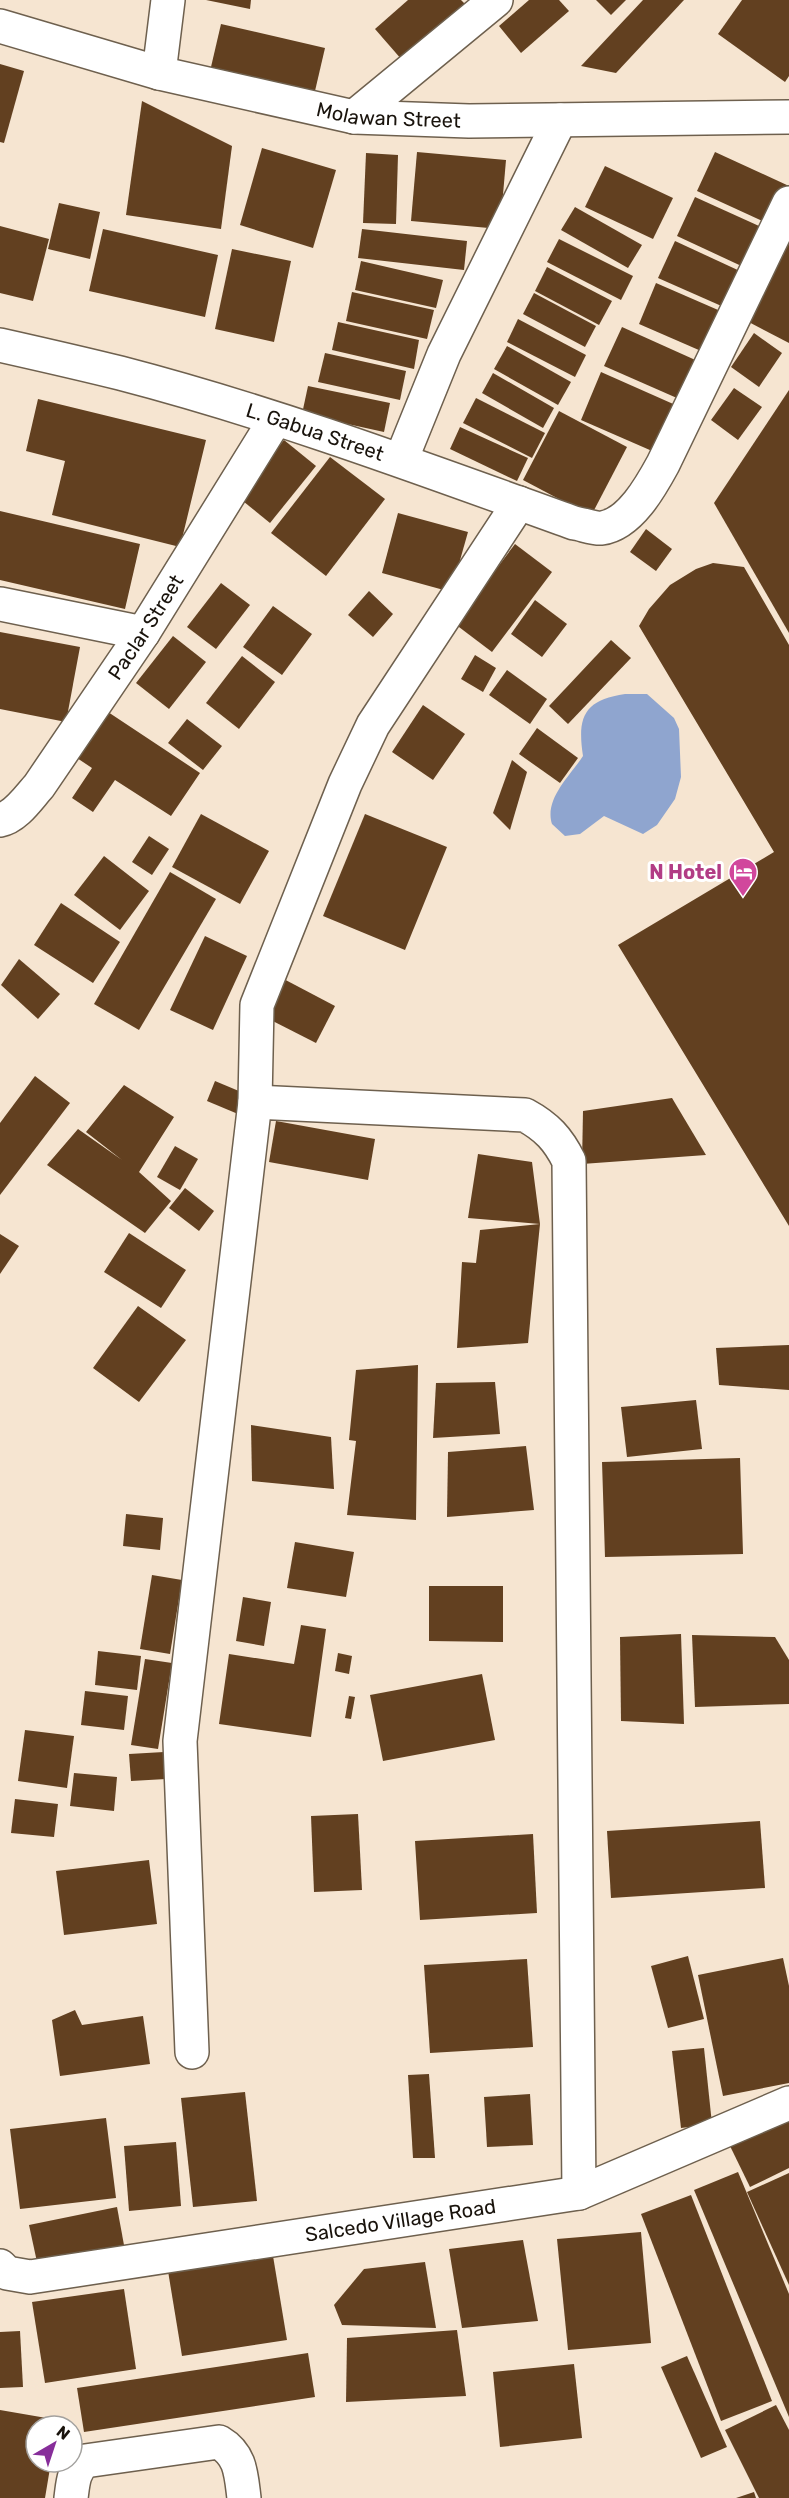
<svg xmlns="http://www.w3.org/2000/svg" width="789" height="2498" viewBox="0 0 789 2498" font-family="Rubik,sans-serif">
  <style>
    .water { fill: #8fa5cf }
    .building { fill: #624020 }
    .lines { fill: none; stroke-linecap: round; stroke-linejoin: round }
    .minor-casing { stroke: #6e604e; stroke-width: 36 }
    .minor { stroke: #fff; stroke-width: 33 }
    .labels { text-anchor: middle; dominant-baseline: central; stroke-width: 6; stroke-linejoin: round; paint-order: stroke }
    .street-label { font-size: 20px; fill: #19130c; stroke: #fff }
    .hotel-label { font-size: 20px; font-weight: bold; fill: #b23c85; stroke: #fff; text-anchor: end }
  </style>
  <rect width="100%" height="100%" fill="#f6e5d1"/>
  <path class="water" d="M625 694H647L674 718 679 729 681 777 675 799 657 825 643 834 604 816 580 834 565 836 552 824C544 799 570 776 583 756 577 717 584 700 625 694Z"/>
  <g class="building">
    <polygon points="206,0 251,0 250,9"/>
    <polygon points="408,0 461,0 465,4 402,60 375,29"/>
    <polygon points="529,0 559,0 569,11 521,53 499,26"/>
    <polygon points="596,0 626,0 611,15"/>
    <polygon points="643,0 684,0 616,73 581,66"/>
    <polygon points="742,0 789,0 789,76 785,82 718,34"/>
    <polygon points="221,24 325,48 315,91 211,67"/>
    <polygon points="0,64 24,71 4,143 0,142"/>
    <polygon points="142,101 232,146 221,229 126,215"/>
    <polygon points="262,148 336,170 313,248 240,225"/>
    <polygon points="417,152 506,160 500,229 411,221"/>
    <polygon points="715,152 789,186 771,225 697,191"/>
    <polygon points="366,153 398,155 396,224 363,223"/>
    <polygon points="605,166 673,198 653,239 585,207"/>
    <polygon points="695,197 768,230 750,270 677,236"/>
    <polygon points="59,203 100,212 90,259 48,249"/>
    <polygon points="575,207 642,245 628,268 561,230"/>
    <polygon points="0,226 49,239 33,301 0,293"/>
    <polygon points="103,229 218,255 205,317 89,291"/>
    <polygon points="362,229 467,241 464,270 358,258"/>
    <polygon points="789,232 789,343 743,319"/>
    <polygon points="559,239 633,276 621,300 547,262"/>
    <polygon points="675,241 742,272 726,308 658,278"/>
    <polygon points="232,249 291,261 274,342 215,329"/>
    <polygon points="361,261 443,280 436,308 355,290"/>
    <polygon points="547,267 612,301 599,325 535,291"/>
    <polygon points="656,283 725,313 708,354 639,324"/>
    <polygon points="352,292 434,310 427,339 346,321"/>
    <polygon points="534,293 596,326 585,347 523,314"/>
    <polygon points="518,319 586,355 575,377 507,342"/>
    <polygon points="338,322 419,340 414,369 332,350"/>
    <polygon points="622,327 702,363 686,402 604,366"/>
    <polygon points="754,333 782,353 759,387 731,367"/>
    <polygon points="507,346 571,382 558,405 494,369"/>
    <polygon points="325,353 406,371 400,400 318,382"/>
    <polygon points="601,372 680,407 659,454 581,420"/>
    <polygon points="493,373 554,408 543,428 482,393"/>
    <polygon points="308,386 390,403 384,432 302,414"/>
    <polygon points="734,388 762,407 738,440 711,420"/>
    <polygon points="789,390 789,633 714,503"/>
    <polygon points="476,398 545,433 532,458 463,423"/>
    <polygon points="38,399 206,440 180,547 52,515 65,461 26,451"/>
    <polygon points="559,411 627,447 591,516 523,480"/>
    <polygon points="460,427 528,458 517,481 450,449"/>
    <polygon points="284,440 316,466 270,523 238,497"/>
    <polygon points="330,457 385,499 326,576 271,533"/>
    <polygon points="0,511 140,544 125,609 0,580"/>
    <polygon points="398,513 468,532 451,592 382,573"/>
    <polygon points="646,529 672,549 656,571 630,552"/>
    <polygon points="515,544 552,572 492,652 455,624"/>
    <polygon points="713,563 744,567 789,645 789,1226 618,945 774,852 639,626 649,609 670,585 696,569"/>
    <polygon points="221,583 250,605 216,649 187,627"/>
    <polygon points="369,591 393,614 373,637 348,615"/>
    <polygon points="535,600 567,624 542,657 511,634"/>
    <polygon points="273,606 312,634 282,675 243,647"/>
    <polygon points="0,632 80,647 66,722 0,709"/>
    <polygon points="173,636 206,662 169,709 136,683"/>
    <polygon points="611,640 631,658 568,724 549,706"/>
    <polygon points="475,655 496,668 483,692 461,679"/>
    <polygon points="242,656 275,682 239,729 206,703"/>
    <polygon points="507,670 547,699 530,724 489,695"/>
    <polygon points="423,705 465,734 433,780 392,752"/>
    <polygon points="108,712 200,773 171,816 115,780 93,812 72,798 92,768 77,758"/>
    <polygon points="187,719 222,746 203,770 168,743"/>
    <polygon points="537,728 578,758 560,783 519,754"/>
    <polygon points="512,760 527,772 510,830 493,813"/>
    <polygon points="201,814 269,851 240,904 172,867"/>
    <polygon points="365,814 447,847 405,950 323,916"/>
    <polygon points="149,836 169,849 152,875 132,862"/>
    <polygon points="104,856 149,891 120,930 74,895"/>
    <polygon points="170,872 216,899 139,1030 94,1004"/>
    <polygon points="61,903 120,942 93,983 34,945"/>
    <polygon points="205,936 247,956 213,1030 170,1010"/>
    <polygon points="19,959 60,994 38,1019 1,985"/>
    <polygon points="278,976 335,1006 316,1043 259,1014"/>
    <polygon points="35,1076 70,1103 0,1195 0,1123"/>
    <polygon points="215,1081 246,1094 238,1114 207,1101"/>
    <polygon points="124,1085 174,1117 139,1172 171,1201 145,1233 47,1165 78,1129 122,1160 86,1132"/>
    <polygon points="672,1098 706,1155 582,1164 583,1111"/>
    <polygon points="276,1121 375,1139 368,1180 269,1162"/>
    <polygon points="175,1146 198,1159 180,1190 157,1177"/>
    <polygon points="478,1154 532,1162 540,1224 528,1343 457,1348 462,1262 476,1263 480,1230 540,1224 468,1218"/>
    <polygon points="185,1188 214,1211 199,1231 169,1208"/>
    <polygon points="129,1233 186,1270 161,1308 104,1272"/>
    <polygon points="0,1234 19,1246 0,1274"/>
    <polygon points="138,1306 186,1340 139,1402 93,1368"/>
    <polygon points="789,1345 789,1390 719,1385 716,1348"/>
    <polygon points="418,1365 416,1520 347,1515 356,1441 349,1440 356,1370"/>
    <polygon points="495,1382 500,1434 433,1438 436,1383"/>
    <polygon points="696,1400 702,1449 627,1457 621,1407"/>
    <polygon points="251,1425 331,1437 334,1489 252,1481"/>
    <polygon points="526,1446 534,1510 447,1517 448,1452"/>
    <polygon points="740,1458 743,1554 605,1557 602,1462"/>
    <polygon points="126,1514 163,1518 160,1550 123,1546"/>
    <polygon points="295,1542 354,1552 346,1597 287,1588"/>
    <polygon points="152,1575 182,1580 170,1654 140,1649"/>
    <polygon points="429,1586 503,1586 503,1642 429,1641"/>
    <polygon points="243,1597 271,1602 264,1646 236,1641"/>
    <polygon points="301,1625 326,1629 311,1737 219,1724 229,1654 294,1664"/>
    <polygon points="681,1634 684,1724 621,1721 620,1637"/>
    <polygon points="692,1635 775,1637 789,1660 789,1704 695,1707"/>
    <polygon points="98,1651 141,1656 137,1690 95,1685"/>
    <polygon points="338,1653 352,1656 349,1674 335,1671"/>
    <polygon points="145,1659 172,1663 158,1749 131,1745"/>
    <polygon points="482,1674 495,1740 383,1761 370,1695"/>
    <polygon points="85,1691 128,1696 124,1730 81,1725"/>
    <polygon points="349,1696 355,1697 351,1719 345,1718"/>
    <polygon points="25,1730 74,1736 67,1788 18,1781"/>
    <polygon points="164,1752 166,1779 131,1781 129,1754"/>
    <polygon points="74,1773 117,1777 114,1811 70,1806"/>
    <polygon points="15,1799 58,1804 54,1837 11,1833"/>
    <polygon points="358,1814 362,1890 314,1892 311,1816"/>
    <polygon points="760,1821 765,1888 611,1898 607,1831"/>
    <polygon points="533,1834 537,1913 420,1920 415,1841"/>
    <polygon points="149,1860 157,1924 64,1935 56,1871"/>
    <polygon points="688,1956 704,2019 668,2028 651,1966"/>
    <polygon points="783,1958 789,1986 789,2083 723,2096 698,1975"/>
    <polygon points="527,1959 533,2047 430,2053 424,1965"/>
    <polygon points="75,2010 82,2025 143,2016 150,2064 60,2076 52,2020"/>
    <polygon points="704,2048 712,2124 681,2128 672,2051"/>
    <polygon points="429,2074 435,2158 413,2158 408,2075"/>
    <polygon points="245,2092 257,2201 193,2207 181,2098"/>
    <polygon points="530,2094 533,2145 487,2147 484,2097"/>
    <polygon points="106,2118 116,2198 20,2209 10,2129"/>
    <polygon points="789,2118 789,2168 750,2187 730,2146"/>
    <polygon points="176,2142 181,2206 129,2211 124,2146"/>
    <polygon points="738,2172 789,2294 789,2417 694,2190"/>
    <polygon points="789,2173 789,2285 747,2192"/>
    <polygon points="691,2195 772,2401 721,2421 641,2214"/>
    <polygon points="117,2207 124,2245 37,2262 29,2225"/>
    <polygon points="641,2232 651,2343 568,2350 557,2239"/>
    <polygon points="523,2240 538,2321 462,2328 449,2249"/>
    <polygon points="273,2256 287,2340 182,2356 168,2271"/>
    <polygon points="425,2262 436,2328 342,2325 334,2305 364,2269"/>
    <polygon points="124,2289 136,2369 45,2383 32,2302"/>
    <polygon points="457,2330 466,2396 346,2402 347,2338"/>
    <polygon points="20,2331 23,2387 0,2388 0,2332"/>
    <polygon points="308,2353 315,2397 84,2432 77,2388"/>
    <polygon points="687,2356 727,2447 701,2458 661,2367"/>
    <polygon points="574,2364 582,2438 500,2447 493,2372"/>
    <polygon points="776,2405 789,2430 789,2498 759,2498 725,2430"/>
    <polygon points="0,2410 58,2420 57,2426 36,2426 36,2462 51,2462 45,2498 0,2498"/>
    <polygon points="754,2492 756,2498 736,2498"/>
  </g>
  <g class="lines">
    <g class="minor-casing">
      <g id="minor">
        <path id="s1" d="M0 26 159 73 354 117 469 121 789 117"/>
        <polyline points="159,73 168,0"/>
        <polyline points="354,117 496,0"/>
        <path id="s2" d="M0 345C40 354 80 363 120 373 274 413 424 469 574 523 582 524 594 529 602 528 630 524 651 486 663 464L789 203"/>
        <polyline points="401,460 444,354 560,120"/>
        <polyline points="0,604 143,633"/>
        <path id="s3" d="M0 820C16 817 29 797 39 786L143 633 275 420"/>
        <polyline points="255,1102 257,1005 345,784 373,725 519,503"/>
        <path d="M192 2052 180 1741 255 1102 525 1115C547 1127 558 1139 569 1161L579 2193"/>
        <path id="s4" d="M0 2266 7 2273 30 2277 579 2193 789 2103"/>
        <path d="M71 2498C73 2483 73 2471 85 2461L219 2442C241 2455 241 2474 244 2498"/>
      </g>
    </g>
    <use href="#minor" class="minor"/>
  </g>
  <defs>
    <g id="hotel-pin" transform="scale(1.5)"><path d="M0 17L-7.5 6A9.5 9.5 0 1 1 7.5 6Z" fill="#d1479c" stroke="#fff"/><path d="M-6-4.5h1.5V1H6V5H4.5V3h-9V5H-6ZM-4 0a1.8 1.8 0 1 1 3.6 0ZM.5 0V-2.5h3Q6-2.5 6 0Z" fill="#fff"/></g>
  </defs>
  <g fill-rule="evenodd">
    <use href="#hotel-pin" x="743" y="872"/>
  </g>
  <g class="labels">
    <g class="street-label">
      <text stroke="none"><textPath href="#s1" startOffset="400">Molawan Street</textPath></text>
      <text stroke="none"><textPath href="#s2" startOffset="327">L. Gabua Street</textPath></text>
      <text stroke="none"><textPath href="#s3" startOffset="244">Paclar Street</textPath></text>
      <text stroke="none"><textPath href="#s4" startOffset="408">Salcedo Village Road</textPath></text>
    </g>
    <g class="hotel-label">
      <text x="722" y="872">N Hotel</text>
    </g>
  </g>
  <g transform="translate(54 2444) rotate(39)"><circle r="28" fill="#ffffff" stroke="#a3a19e" stroke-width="1.5"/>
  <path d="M0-4.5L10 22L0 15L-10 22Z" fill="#872e9a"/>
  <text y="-9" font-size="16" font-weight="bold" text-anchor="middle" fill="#19130c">N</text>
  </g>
</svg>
